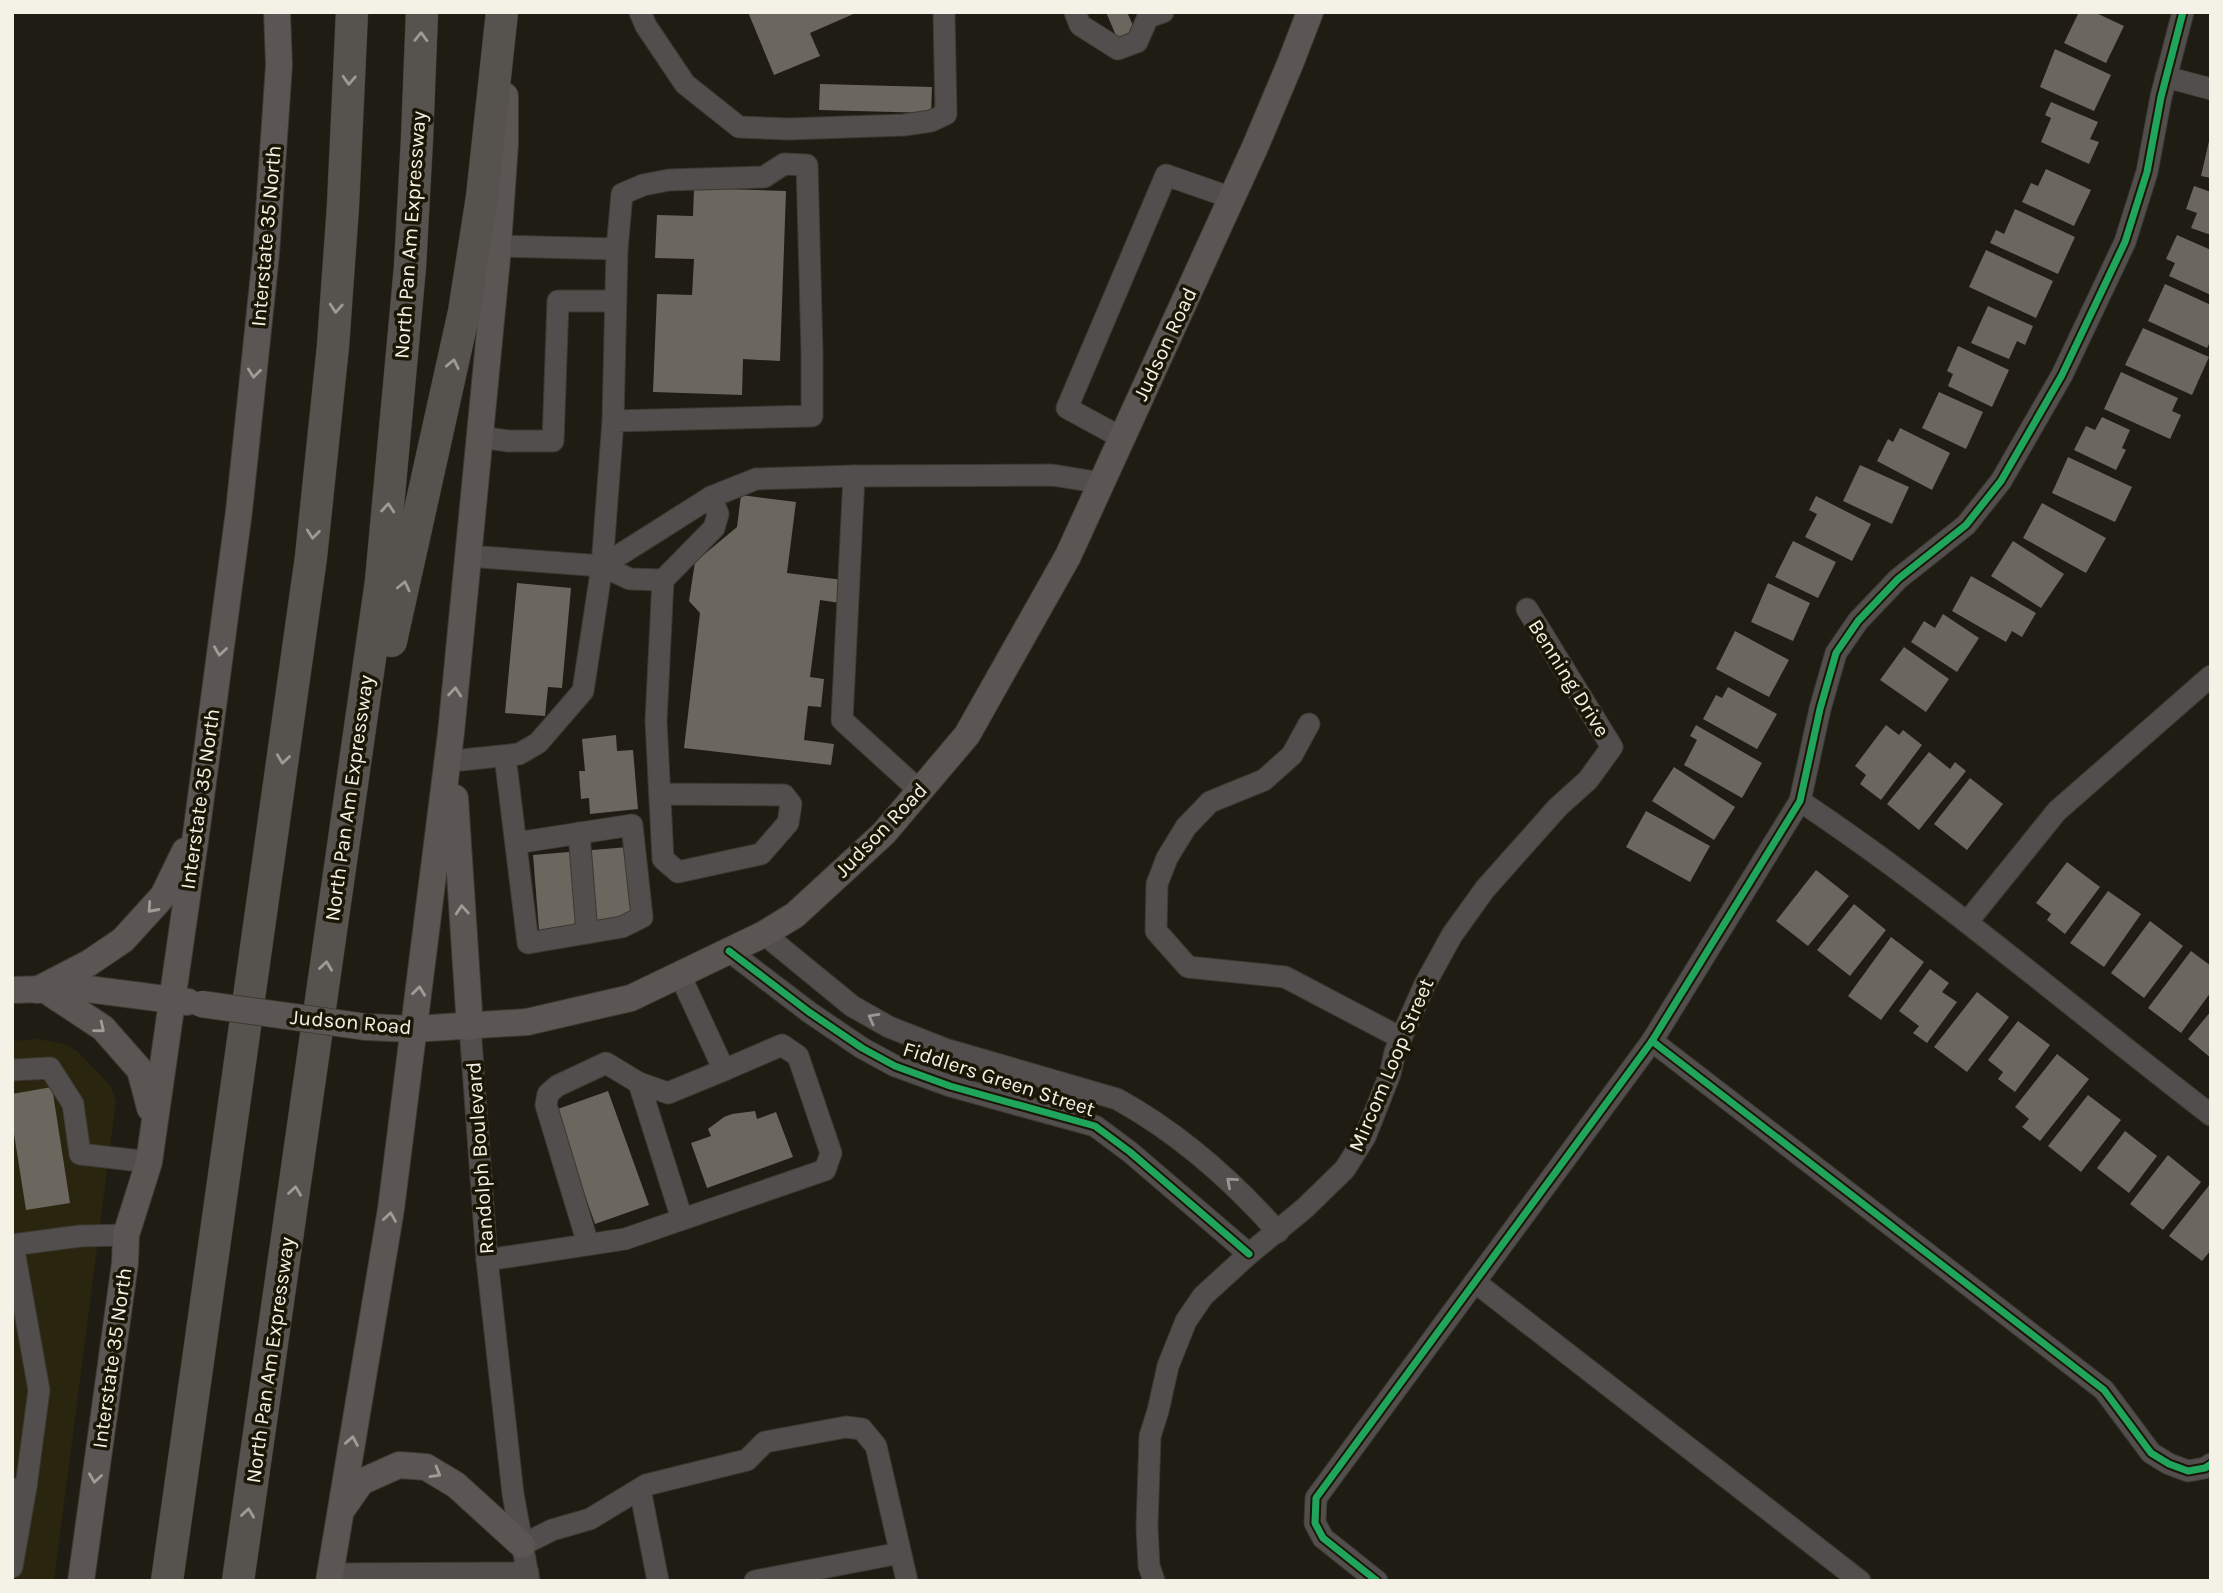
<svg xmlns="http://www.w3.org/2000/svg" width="2223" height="1593" viewBox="0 0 2223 1593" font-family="Karla,sans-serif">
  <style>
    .built { fill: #2a250e }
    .building { fill: #6b675f }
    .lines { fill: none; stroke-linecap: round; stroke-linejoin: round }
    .minor-casing { stroke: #3c3931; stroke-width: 23 }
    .major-casing { stroke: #3c3931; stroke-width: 28 }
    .highway-casing { stroke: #3c3931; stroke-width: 33 }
    .minor { stroke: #514e4d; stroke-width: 21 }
    .major { stroke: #5b5654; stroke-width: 26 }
    .highway { stroke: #56534f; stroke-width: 32 }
    .major-bridge-casing { stroke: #3c3931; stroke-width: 28; stroke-linecap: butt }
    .major-bridge { stroke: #5b5654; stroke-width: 26 }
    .cycleway-casing { stroke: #1b1605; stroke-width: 11 }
    .cycleway { stroke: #20a55d; stroke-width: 7 }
    .oneway { stroke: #9d9b93 }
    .oneway2 { stroke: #a09c96 }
    .oneway3 { stroke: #9a9892 }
    .labels { text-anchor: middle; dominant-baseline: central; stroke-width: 7; stroke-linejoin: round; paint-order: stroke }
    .street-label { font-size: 21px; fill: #f4f2e6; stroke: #1b1605 }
  </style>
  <rect width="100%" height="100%" fill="#1f1c13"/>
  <polygon class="built" points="38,1039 64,1044 77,1051 110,1085 116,1101 54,1581 12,1581 12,1041"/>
  <g class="building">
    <polygon points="748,12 858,12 810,33 820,56 774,75"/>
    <polygon points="1106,12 1127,12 1135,30 1117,38"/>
    <polygon points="2079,12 2094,12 2124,26 2106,63 2064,43"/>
    <polygon points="2055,49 2111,75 2094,111 2040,87"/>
    <polygon points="820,84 932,87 931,113 819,110"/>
    <polygon points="2051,102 2098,122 2090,139 2099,142 2089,164 2041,142 2051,118 2045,115"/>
    <polygon points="2210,137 2211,137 2211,178 2201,176"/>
    <polygon points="2046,169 2091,190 2074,226 2022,202 2031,183 2038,186"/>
    <polygon points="2194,186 2211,192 2211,235 2191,228 2197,213 2186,209"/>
    <polygon points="694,188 786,191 780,361 743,359 742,395 653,392 657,294 692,295 694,259 655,258 657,215 693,216"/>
    <polygon points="2015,209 2075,237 2058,274 1990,243 1996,230 2004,234"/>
    <polygon points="2177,235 2211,250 2211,295 2169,276 2175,263 2166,259"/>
    <polygon points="1986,250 2053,281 2036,318 1969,287"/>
    <polygon points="2165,284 2211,305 2211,340 2207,348 2148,321"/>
    <polygon points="1988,306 2033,326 2025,345 2017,341 2009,359 1971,343"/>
    <polygon points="2143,328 2209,357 2192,395 2125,365"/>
    <polygon points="1958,346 2009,370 1992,407 1948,386 1953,374 1947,371"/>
    <polygon points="2121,372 2178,398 2172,411 2181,415 2170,439 2104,409"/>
    <polygon points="1939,392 1983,412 1966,449 1922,428"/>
    <polygon points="2102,417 2130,430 2122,448 2126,450 2116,470 2074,450 2086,426 2095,430"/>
    <polygon points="1900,428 1950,453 1932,490 1877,461 1888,439 1893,442"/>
    <polygon points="2068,457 2132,487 2115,522 2052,493"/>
    <polygon points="1860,465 1909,487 1892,524 1843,501"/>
    <polygon points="741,495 796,502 787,573 843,580 840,603 820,600 810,677 824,679 821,707 808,706 804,740 834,744 831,765 684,748 700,613 689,601 695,562 737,527"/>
    <polygon points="1816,496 1871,524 1852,561 1805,537 1817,514 1809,510"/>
    <polygon points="2042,503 2106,538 2086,573 2023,538"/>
    <polygon points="1793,541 1836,562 1818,598 1775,577"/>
    <polygon points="2013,541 2064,574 2041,608 1991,576"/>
    <polygon points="1971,576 2036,613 2022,637 2012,631 2006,642 1952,611"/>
    <polygon points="517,583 571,588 562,688 548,687 545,716 505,713"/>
    <polygon points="1768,583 1810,603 1793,641 1751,622"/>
    <polygon points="1943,614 1979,638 1957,672 1911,642 1924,621 1935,628"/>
    <polygon points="1735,631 1789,660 1769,697 1716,669"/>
    <polygon points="1904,647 1949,679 1926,712 1880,680"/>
    <polygon points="1728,687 1777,714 1757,749 1703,719 1716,695 1722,698"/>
    <polygon points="1696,725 1762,763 1742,798 1684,765 1697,740 1690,736"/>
    <polygon points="1886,725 1899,735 1903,730 1922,745 1881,800 1860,784 1866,775 1855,766"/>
    <polygon points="616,735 617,751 633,750 638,809 590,814 589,798 581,799 579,771 585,771 582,739"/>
    <polygon points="1929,752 1950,769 1955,762 1966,771 1919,830 1887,804"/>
    <polygon points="1674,767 1735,807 1714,840 1652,801"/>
    <polygon points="1970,778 2003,804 1967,850 1934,824"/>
    <polygon points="1646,811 1710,846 1690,882 1626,847"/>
    <polygon points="628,847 633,922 539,930 533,855"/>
    <polygon points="2067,862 2100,887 2065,934 2047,920 2051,914 2036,903"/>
    <polygon points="1816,870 1849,896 1808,946 1776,921"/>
    <polygon points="2108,891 2141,914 2104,967 2070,943"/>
    <polygon points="1854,904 1886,930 1850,976 1817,950"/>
    <polygon points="2150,921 2183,946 2144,998 2111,973"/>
    <polygon points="1891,937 1924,962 1881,1020 1848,996"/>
    <polygon points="2191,951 2211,966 2211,992 2181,1033 2148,1008"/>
    <polygon points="1930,969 1949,983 1942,992 1957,1002 1927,1043 1913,1033 1919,1026 1899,1011"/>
    <polygon points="1977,992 2009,1017 1967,1072 1934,1047"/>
    <polygon points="2211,1011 2211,1058 2188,1039"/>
    <polygon points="2018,1021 2050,1045 2015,1092 1998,1079 2003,1072 1988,1060"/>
    <polygon points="2057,1054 2089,1079 2040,1141 2022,1127 2029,1119 2015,1107"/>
    <polygon points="52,1087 70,1203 26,1210 12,1121 12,1094"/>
    <polygon points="608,1091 649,1205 595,1224 555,1110"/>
    <polygon points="2088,1095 2121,1120 2081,1172 2048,1146"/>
    <polygon points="755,1111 757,1119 776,1112 793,1157 707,1188 691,1143 711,1136 708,1129 724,1117 732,1114"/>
    <polygon points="2125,1131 2157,1156 2129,1193 2097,1168"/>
    <polygon points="2168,1155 2201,1182 2163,1230 2130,1204"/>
    <polygon points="2211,1183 2211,1250 2202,1261 2169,1236"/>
  </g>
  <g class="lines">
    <g class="minor-casing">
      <g id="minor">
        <polyline points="640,12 646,26 685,84 739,127 789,129 904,125 931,121 946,114 944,12"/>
        <polyline points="1075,12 1080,25 1118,49 1137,42 1148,17 1163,12"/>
        <polyline points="2166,77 2211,89"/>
        <polyline points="613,421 617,249"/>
        <polyline points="479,437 509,441 553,441 558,301 615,301"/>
        <polyline points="1122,438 1067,408 1166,175 1232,198"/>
        <polyline points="854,476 842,720 920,791"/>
        <polyline points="468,556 602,566 630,579 663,580 656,721 663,859 678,872 761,854 788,823 791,804 784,795 660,794"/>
        <polyline points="602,566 711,497 756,479 854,476 1052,475 1102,483"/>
        <polyline points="663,580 714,528 718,514 711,497"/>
        <polyline points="1309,724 1292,755 1264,780 1210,802 1186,827 1167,858 1157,884 1156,931 1188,967 1285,977 1401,1038"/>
        <polyline points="505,756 528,943 622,927 642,917 632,825 516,843"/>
        <polyline points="452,761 519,754 538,743 583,691 602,566 613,421 812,416 812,352 807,165 784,164 764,177 669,180 643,185 622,194 617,249 498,246"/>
        <path d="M1800 801C1944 897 2074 1010 2211 1115"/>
        <polyline points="579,833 587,933"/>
        <polyline points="1968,921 2057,811 2211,676"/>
        <path d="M764 934 852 1006 889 1027 945 1049 1117 1099C1179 1133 1231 1179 1278 1232"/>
        <polyline points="729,951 809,1012 862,1048 895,1066 950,1086 1095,1126 1130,1152 1249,1254"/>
        <polyline points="470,1027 487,1260 513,1494 529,1581"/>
        <polyline points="1652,1041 2104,1390 2151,1453 2169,1464 2188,1471 2205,1468 2211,1464"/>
        <polyline points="12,1070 50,1068 73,1104 80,1154 149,1162"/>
        <polyline points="639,1083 682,1219"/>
        <polyline points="588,1244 546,1105 548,1094 557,1086 606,1063 639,1083 668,1093 724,1070"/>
        <polyline points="12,1245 80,1236 126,1235"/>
        <polyline points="487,1260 625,1239 825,1170 831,1153 798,1056 782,1045 724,1070 680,975"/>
        <polyline points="1475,1282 1860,1581"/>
        <polyline points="640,1489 658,1581"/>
        <polyline points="12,1490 26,1487 39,1390 13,1245"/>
        <polyline points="522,1545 552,1530 590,1519 646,1485 747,1460 765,1442 846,1427 862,1429 876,1446 907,1581"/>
        <polyline points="12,1567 26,1487"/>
        <polyline points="330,1574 528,1573"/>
        <polyline points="755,1581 900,1553"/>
        <polyline points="1154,1581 1149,1566 1147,1527 1150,1436 1158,1411 1168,1366 1186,1321 1203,1296 1249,1254 1305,1208 1345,1169 1365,1137 1390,1074 1395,1052 1425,984 1452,935 1485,889 1558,807 1588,780 1612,747 1527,609"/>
        <polyline points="1377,1581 1323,1538 1315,1523 1316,1498 1652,1041 1800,801 1820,709 1836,653 1858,621 1898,579 1966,525 2001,481 2062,375 2125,242 2147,172 2161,97 2183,12"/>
      </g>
    </g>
    <g class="major-casing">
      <g id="major">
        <polyline points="455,798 470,1027"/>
        <polyline points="44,989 103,1028 140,1070 150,1108"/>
        <polyline points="12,990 80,988 188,1002"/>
        <polyline points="37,990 89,963 123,940 163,896 185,851"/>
        <polyline points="366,1027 414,1029 527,1022 631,998 764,934 795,915 884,833 967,735 1068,556 1255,147 1290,64 1310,12"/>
        <polyline points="343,1508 361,1482 399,1465 426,1467 456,1485 522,1545"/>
        <polyline points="81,1581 125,1263 126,1235 149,1162 197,827 239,511 266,254 279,65 277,12"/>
        <polyline points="329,1581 391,1209 451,733 497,259 505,144 505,96"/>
      </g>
    </g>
    <g class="highway-casing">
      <g id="highway">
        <polyline points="391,641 464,312 482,197 502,12"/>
        <polyline points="167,1581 311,557 333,346 343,206 352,12"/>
        <polyline points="238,1581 381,581 410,267 417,139 422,12"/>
      </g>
    </g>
    <use href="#minor" class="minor"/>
    <use href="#major" class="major"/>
    <use href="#highway" class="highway"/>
    <g class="major-bridge-casing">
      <polyline id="major-bridge" points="201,1004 366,1027"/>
    </g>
    <use href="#major-bridge" class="major-bridge"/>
    <g class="cycleway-casing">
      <g id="cycleway">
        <polyline points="729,951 809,1012 862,1048 895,1066 950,1086 1095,1126 1130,1152 1249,1254"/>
        <polyline points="1652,1041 2104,1390 2151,1453 2169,1464 2188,1471 2205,1468 2211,1464"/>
        <polyline points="1377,1581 1323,1538 1315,1523 1316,1498 1652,1041 1800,801 1820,709 1836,653 1858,621 1898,579 1966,525 2001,481 2062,375 2125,242 2147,172 2161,97 2183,12"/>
      </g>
    </g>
    <use href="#cycleway" class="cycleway"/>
  </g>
  <defs><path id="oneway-chevron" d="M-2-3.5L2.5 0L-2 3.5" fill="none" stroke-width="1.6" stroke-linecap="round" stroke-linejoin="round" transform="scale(1.75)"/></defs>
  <g class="oneway">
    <use href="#oneway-chevron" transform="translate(421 37) rotate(-88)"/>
    <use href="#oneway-chevron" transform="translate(349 80) rotate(93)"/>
    <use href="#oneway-chevron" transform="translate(336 308) rotate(94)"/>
    <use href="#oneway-chevron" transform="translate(453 364) rotate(-78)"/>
    <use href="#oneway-chevron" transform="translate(388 508) rotate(-85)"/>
    <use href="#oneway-chevron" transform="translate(313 534) rotate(96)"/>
    <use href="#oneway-chevron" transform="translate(404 586) rotate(-77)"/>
    <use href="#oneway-chevron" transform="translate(283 759) rotate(98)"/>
    <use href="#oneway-chevron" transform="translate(326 966) rotate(-82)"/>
    <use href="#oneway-chevron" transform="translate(295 1191) rotate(-82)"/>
    <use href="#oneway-chevron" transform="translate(248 1513) rotate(-82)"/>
  </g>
  <g class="oneway2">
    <use href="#oneway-chevron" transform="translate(254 373) rotate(96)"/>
    <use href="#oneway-chevron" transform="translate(220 651) rotate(98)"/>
    <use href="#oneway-chevron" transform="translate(455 692) rotate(-85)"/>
    <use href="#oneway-chevron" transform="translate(152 908) rotate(132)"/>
    <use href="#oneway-chevron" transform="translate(462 910) rotate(-94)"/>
    <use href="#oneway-chevron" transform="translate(419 991) rotate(-83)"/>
    <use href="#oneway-chevron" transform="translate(100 1028) rotate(39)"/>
    <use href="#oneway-chevron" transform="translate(390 1217) rotate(-81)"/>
    <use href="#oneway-chevron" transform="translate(352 1441) rotate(-80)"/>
    <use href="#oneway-chevron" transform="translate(436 1473) rotate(30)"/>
    <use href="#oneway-chevron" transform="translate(95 1478) rotate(98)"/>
  </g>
  <g class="oneway3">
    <use href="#oneway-chevron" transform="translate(873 1018) rotate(-151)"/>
    <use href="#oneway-chevron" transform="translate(1231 1182) rotate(-139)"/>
  </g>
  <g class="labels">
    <g class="street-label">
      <text transform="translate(410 235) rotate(-86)">North Pan Am Expressway</text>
      <text transform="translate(266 236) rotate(-85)">Interstate 35 North</text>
      <text transform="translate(1165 344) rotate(-65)">Judson Road</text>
      <text transform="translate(1569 678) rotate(58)">Benning Drive</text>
      <text transform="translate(349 798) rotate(-82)">North Pan Am Expressway</text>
      <text transform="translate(200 799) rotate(-82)">Interstate 35 North</text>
      <text transform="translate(881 830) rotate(-46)">Judson Road</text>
      <text transform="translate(351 1022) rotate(5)">Judson Road</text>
      <text transform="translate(1391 1065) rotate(-67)">Mircom Loop Street</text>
      <text transform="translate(999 1079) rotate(18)">Fiddlers Green Street</text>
      <text transform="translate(480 1158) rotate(-94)">Randolph Boulevard</text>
      <text transform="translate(112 1358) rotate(-82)">Interstate 35 North</text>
      <text transform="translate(270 1360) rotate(-82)">North Pan Am Expressway</text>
    </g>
  </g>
  <rect width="2223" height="1593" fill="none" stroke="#f4f2e6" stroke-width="28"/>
</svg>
